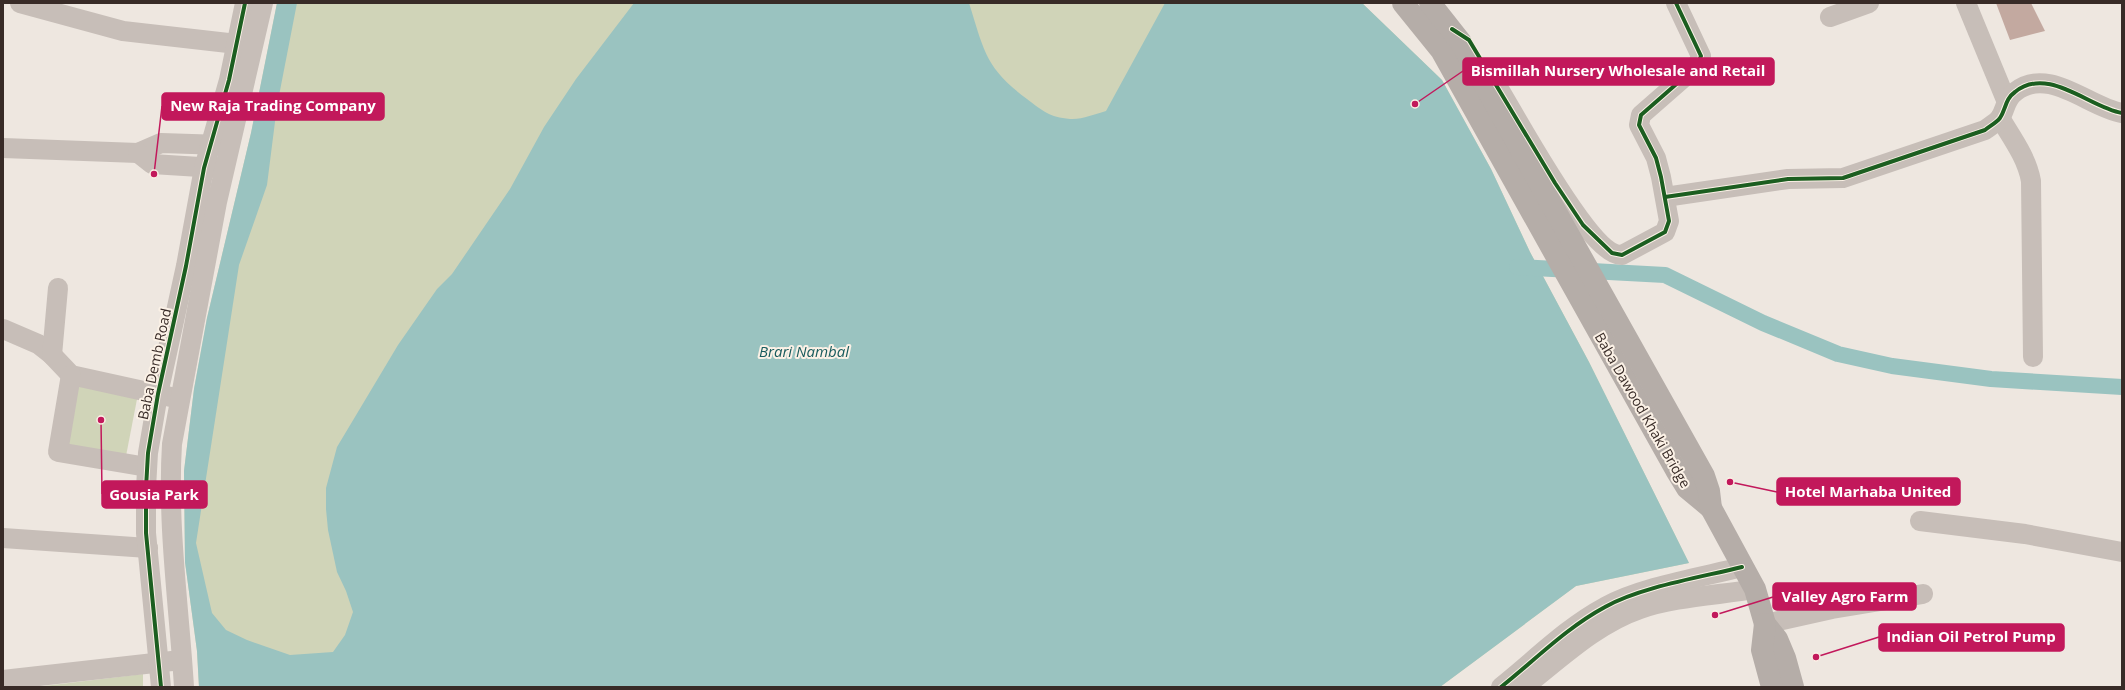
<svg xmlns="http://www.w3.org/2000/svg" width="2125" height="690" viewBox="0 0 2125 690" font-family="'Open Sans',sans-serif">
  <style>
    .green { fill: #d0d4b8 }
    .water { fill: #9ac3c0 }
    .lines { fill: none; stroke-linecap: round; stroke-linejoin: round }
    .canal { stroke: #9ac3c0; stroke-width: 16 }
    .building { fill: #c3a9a0 }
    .minor { stroke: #c7beb8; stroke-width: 20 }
    .major { stroke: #b5ada8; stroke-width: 22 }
    .cycleway-casing { stroke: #fbf1e6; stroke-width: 6 }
    .cycleway { stroke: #1b5e20; stroke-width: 4 }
    .labels { text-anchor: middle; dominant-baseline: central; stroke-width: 4; stroke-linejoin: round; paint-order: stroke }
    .street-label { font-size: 14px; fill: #382b27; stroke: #fbf1e6 }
    .water-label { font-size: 15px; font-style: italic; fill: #185b5d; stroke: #fbf1e6 }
    .leader { fill: none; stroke: #c2185b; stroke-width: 1.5 }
    .callout-dot { fill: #c2185b; stroke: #fbf1e6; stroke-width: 1.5 }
    .callout { fill: #c2185b; stroke: #c2185b; stroke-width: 1.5 }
    .callout-label { font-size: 15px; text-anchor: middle; font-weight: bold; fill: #fff }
  </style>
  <rect width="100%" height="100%" fill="#eee7e0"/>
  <g class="green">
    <polygon points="277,3 1362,3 1442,80 1491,169 1530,252 1589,362 1689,563 1576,586 1440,687 199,687 197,651 185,562 184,471 194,389 207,318 251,133"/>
    <polygon points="76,384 138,394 126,456 65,446"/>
    <polygon points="143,674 143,687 36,687"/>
  </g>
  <path class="water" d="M277 3H297L277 106 267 185 239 265 196 543 212 613 226 630 247 640 290 655 333 652 345 635 353 612 346 591 337 572 328 530 326 509V488L337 447 398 345 437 289 452 274 510 189 544 127 576 79 634 3H969C984 50 985 68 1027 99 1043 111 1049 117 1070 119 1081 120 1095 114 1106 111L1165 3H1362L1442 80 1491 169 1530 252 1589 362 1689 563 1576 586 1440 687H199L197 651 185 562 184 471 194 389 207 318 251 133Z"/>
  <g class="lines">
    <polyline class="canal" points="1517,267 1665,275 1763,323 1838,354 1892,366 1991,379 2122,387"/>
  </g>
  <polygon class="building" points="1996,3 2031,3 2045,31 2010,40"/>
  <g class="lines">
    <g class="minor">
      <polyline points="20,3 123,31 237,44"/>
      <polyline points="1966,3 2006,100"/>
      <polyline points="1830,17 1869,3"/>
      <path d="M1496 84C1515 114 1590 257 1622 255L1665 232 1669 221 1661 177 1656 158 1639 125 1641 115 1697 66 1701 56 1676 3"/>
      <path d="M2000 118C2012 138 2027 158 2031 181L2033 357"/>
      <polyline points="3,148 138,153 161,143 223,145"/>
      <polyline points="138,153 152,164 216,168"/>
      <path d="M1665 197 1788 179 1843 178 1985 130C1990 126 1996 123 2000 118 2006 109 2005 99 2015 92 2048 65 2090 108 2122 113"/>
      <polyline points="3,329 38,344 52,355 71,375 171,397"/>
      <polyline points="52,355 58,288"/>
      <polyline points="71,375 58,452 147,467"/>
      <polyline points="1920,521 2025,534 2122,552"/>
      <polyline points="3,538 148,548"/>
      <polyline points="1765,624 1832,609 1923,594"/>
      <polyline points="3,680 172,661"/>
      <polyline points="161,687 146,533 146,488 148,453 158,394 186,266 204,168 229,80 245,3"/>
      <path d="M184 687C179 606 167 525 172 444L217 202 263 3"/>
      <path d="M1501 687C1535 660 1566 628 1605 607 1640 587 1702 577 1742 567"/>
      <path d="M1524 687C1560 659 1596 624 1640 609 1673 597 1720 595 1755 589"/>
    </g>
    <g class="major">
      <polyline points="1403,3 1441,50 1676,470 1687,488 1711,508"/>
      <polyline points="1430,3 1460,41 1704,476 1709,491 1711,508 1755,589 1765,624 1777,639 1785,658 1793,687"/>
      <polyline points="1765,624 1762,650 1772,687"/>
    </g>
    <g class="cycleway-casing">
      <g id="cycleway">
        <polyline points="1452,29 1469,40 1555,183 1583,225 1612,253 1622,255 1665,232 1669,221 1661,177 1656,158 1639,125 1641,115 1697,66 1701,56 1676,3"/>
        <path d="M1665 197 1788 179 1843 178 1985 130C1990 126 1996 123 2000 118 2006 109 2005 99 2015 92 2048 65 2090 108 2122 113"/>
        <polyline points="161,687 146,533 146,488 148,453 158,394 186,266 204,168 229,80 245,3"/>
        <path d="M1501 687C1535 660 1566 628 1605 607 1640 587 1702 577 1742 567"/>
      </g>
    </g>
    <use href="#cycleway" class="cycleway"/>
  </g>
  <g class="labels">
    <g class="street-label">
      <text transform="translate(154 364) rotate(-78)">Baba Demb Road</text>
      <text transform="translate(1643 410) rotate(60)">Baba Dawood Khaki Bridge</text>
    </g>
    <g class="water-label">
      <text x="804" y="351">Brari Nambal</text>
    </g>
  </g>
  <path class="leader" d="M1415 104L1463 71M154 174L162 106M1730 482L1777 492M101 420L102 494M1715 615L1773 597M1816 657L1879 637"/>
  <g class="callout-dot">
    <circle cx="1415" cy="104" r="4"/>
    <circle cx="154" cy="174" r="4"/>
    <circle cx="1730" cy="482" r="4"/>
    <circle cx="101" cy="420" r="4"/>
    <circle cx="1715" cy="615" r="4"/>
    <circle cx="1816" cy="657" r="4"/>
  </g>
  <g class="callout">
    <rect x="1463" y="58" width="311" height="27" rx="4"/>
    <rect x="162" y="93" width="222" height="27" rx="4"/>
    <rect x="1777" y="478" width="183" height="27" rx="4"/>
    <rect x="102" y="481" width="105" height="27" rx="4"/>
    <rect x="1773" y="583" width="143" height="27" rx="4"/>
    <rect x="1879" y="624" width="185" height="27" rx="4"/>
  </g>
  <g class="callout-label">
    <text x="1618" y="76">Bismillah Nursery Wholesale and Retail</text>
    <text x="273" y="111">New Raja Trading Company</text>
    <text x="1868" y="497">Hotel Marhaba United</text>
    <text x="154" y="500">Gousia Park</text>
    <text x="1845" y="602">Valley Agro Farm</text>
    <text x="1971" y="642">Indian Oil Petrol Pump</text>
  </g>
  <rect width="2125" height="690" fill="none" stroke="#382b27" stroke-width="8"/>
</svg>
